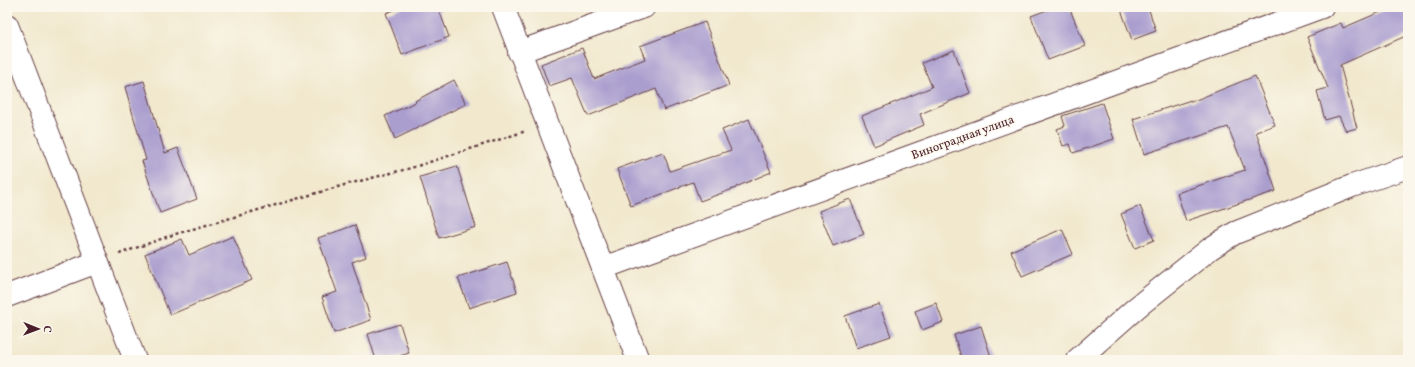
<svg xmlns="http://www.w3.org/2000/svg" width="1415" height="367" viewBox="0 0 1415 367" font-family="Vollkorn,serif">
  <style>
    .building { fill: #aa9ecf }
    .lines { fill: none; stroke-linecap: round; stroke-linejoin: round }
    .minor-casing { stroke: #633d43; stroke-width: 24 }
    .path { stroke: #633d43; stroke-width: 2.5; stroke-dasharray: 3 3; stroke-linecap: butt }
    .minor { stroke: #fff; stroke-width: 22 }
    .labels { text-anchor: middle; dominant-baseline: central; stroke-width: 3; stroke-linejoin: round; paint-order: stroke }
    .street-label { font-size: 12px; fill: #4a1f2b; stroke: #fbf7ec }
  </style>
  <rect width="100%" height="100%" fill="#fbf7ec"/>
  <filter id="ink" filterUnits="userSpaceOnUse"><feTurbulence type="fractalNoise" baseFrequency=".025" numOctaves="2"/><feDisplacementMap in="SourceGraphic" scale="8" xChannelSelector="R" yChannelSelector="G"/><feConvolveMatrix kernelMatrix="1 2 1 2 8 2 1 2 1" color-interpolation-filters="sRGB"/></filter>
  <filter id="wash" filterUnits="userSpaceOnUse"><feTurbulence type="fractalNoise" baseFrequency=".012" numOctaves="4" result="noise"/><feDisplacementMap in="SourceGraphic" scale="16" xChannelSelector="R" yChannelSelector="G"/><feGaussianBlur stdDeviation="0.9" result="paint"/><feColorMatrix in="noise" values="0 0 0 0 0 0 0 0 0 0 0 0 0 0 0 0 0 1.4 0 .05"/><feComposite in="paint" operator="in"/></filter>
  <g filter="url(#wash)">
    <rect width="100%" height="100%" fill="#f1e8cd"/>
    <g id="blocks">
      <g class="building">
        <polygon points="403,7 438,7 449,37 402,55 386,13"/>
        <polygon points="1055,7 1069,7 1085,46 1048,60 1031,16"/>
        <polygon points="1120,7 1148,7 1156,31 1132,40"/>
        <polygon points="1392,7 1408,7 1408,35 1340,65 1357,128 1346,131 1339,116 1325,120 1317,91 1328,88 1307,37 1341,23 1343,28"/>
        <polygon points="705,22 729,85 664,110 656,89 588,116 572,78 549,86 541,64 582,48 594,79 645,59 640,46"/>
        <polygon points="954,50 970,93 920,114 924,125 874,146 862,116 932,87 922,63"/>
        <polygon points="1255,76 1275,125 1256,132 1276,191 1186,221 1177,193 1245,170 1228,127 1144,154 1133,119 1191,100 1191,102"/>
        <polygon points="454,80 466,104 395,139 385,116 416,102 415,101"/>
        <polygon points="144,81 165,153 178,148 197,199 160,213 142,161 146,160 125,87"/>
        <polygon points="1102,103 1114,139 1073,153 1070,144 1063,146 1057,129 1065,126 1062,116"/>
        <polygon points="749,119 771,172 736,187 736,188 700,201 693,182 631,206 617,169 663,152 670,171 731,150 722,130"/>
        <polygon points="457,166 476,227 439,238 420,177"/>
        <polygon points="850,199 864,234 833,246 819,211"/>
        <polygon points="1140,206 1154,240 1135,248 1121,214"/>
        <polygon points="355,225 366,257 352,262 371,320 334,333 322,297 337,292 318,238"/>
        <polygon points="1062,229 1073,254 1022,276 1011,251"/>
        <polygon points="233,236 252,280 170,315 145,254 182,239 189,255"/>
        <polygon points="507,262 517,292 469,308 458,278"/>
        <polygon points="936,303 943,322 922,330 915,311"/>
        <polygon points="879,304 891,336 856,348 845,316"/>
        <polygon points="400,324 409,353 387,360 376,360 368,334"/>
        <polygon points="981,326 992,360 962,360 954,335"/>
      </g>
    </g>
  </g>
  <g filter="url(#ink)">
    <use href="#blocks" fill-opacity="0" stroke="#633d43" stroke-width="1"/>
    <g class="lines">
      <g class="minor-casing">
        <g id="minor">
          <polyline points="503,7 638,360"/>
          <polyline points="7,25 135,360"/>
          <polyline points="519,52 644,7"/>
          <polyline points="603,268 1322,7"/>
          <polyline points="7,296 97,262"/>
          <polyline points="1077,360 1136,308 1211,248 1235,233 1352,186 1408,167"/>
        </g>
      </g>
      <polyline class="path" points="119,254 172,235 348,184 411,168 526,131"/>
      <use href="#minor" class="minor"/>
    </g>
  </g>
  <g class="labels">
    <g class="street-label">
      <text transform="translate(963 138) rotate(-20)">Виноградная улица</text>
    </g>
  </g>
  <rect width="1415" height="367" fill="none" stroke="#fbf7ec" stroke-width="24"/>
  <g transform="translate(38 329) rotate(91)" stroke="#fbf7ec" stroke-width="3" paint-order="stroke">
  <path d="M0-3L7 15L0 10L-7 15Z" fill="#4a1f2b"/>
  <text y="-6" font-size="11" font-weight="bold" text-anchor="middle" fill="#4a1f2b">С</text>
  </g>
</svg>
